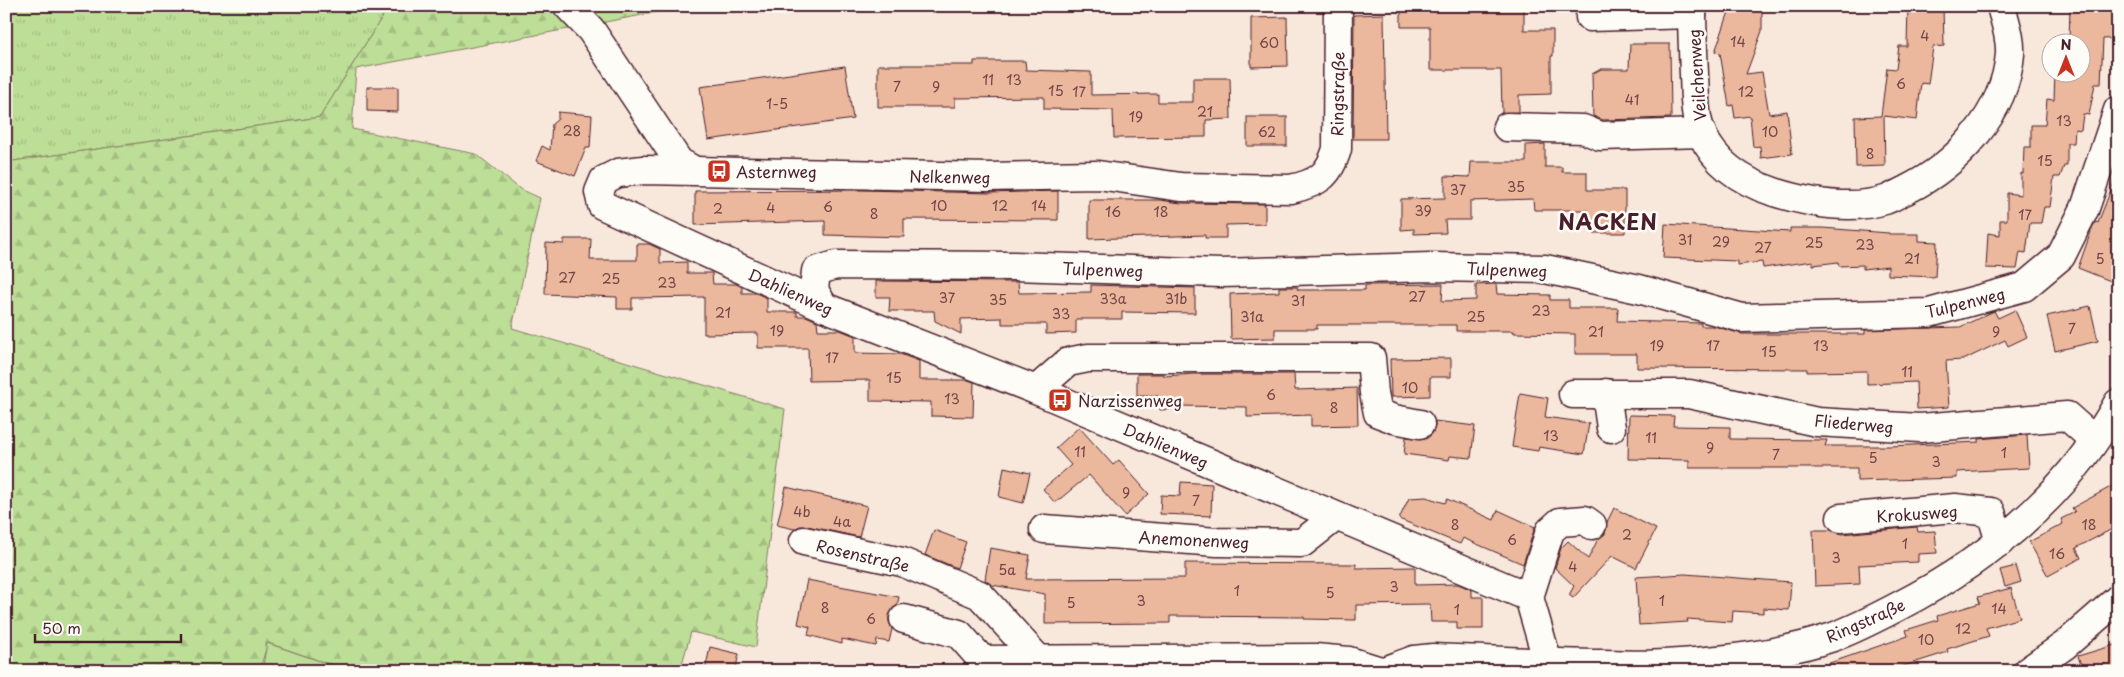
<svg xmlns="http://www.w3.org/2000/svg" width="2124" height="677" viewBox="0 0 2124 677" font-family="'Playpen Sans',sans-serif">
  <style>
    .grass { fill: url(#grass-tufts); stroke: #847e61 }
    .forest { fill: url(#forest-firs); stroke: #847e61 }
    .garden { fill: #bdde97; stroke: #847e61 }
    .building { fill: #ebb89d; stroke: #4a1f2b }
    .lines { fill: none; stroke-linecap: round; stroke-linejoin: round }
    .minor-casing { stroke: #4a1f2b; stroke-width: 31 }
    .minor { stroke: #fdfcf7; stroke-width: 28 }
    .labels { text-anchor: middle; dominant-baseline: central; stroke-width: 5; stroke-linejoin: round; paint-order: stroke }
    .number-label { font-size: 14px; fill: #724548 }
    .street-label { font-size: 16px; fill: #4a1f2b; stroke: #fdfcf7 }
    .poi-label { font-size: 16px; fill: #4a1f2b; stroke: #fdfcf7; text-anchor: start }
    .district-label { font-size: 21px; font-weight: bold; letter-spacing: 1px; fill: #4a1f2b; stroke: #fdfcf7 }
  </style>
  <defs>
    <pattern id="grass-tufts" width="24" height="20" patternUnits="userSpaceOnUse" patternTransform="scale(1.25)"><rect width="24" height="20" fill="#bdde97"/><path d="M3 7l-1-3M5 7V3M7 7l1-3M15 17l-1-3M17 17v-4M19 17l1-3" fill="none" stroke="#a4be82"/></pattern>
    <pattern id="forest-firs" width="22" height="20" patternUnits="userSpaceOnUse" patternTransform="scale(1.25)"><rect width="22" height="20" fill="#bdde97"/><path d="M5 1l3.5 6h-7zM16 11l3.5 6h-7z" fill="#a4be82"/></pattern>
  </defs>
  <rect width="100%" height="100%" fill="#f8e8dc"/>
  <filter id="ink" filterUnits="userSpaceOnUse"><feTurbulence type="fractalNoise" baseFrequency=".02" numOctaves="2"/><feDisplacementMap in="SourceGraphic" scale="10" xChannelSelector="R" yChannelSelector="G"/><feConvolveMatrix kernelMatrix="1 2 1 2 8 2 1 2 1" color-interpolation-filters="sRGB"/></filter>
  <g filter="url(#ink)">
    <polygon class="grass" points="6,6 389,6 320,117 6,162"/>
    <polygon class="forest" points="389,6 690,6 356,69 352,129 476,154 520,189 540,198 512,328 785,409 756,647 691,632 680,671 349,671 268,643 259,671 6,671 6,162 320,117"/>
    <polygon class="garden" points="267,643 349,671 262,671"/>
    <g class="building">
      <polygon points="1401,6 1524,6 1524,30 1553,30 1553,56 1551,56 1551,94 1519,95 1519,112 1502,113 1501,70 1430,70 1430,27 1401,27"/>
      <polygon points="1731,6 1762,6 1762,31 1746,74 1762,72 1769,114 1787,111 1792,154 1761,158 1760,146 1753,147 1750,116 1735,118 1733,105 1729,106 1720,53 1715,52"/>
      <polygon points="1908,6 1943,6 1944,46 1933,47 1928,84 1921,83 1917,120 1884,116 1885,166 1856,167 1855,117 1881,116 1887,68 1896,69 1899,46 1907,46"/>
      <polygon points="2070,6 2110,6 2110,11 2118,11 2117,38 2103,39 2101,84 2095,84 2089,115 2083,114 2081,130 2075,129 2074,143 2067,143 2067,166 2064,166 2060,177 2054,177 2050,207 2044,207 2041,223 2030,223 2026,253 2020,252 2017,269 1986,268 1988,233 2000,235 2000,220 2007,220 2007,193 2021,195 2021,173 2023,174 2024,147 2031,147 2031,125 2045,125 2047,99 2054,100 2055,72 2082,72 2082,42 2069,42"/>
      <polygon points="1384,14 1386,139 1353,139 1354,15"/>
      <polygon points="1287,17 1288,66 1251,67 1251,18"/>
      <polygon points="1630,44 1670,44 1671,118 1603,120 1593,116 1592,74 1601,69 1629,69"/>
      <polygon points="974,61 1025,61 1026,70 1091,72 1091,95 1158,94 1158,102 1193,102 1193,78 1230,78 1231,119 1206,120 1206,137 1114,138 1113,110 1044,109 1044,97 955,98 955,107 878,107 878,65 974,65"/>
      <polygon points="845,66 853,119 708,140 700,87"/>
      <polygon points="367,87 398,87 398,112 367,111"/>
      <polygon points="558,112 592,115 590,148 586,148 575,176 536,161 542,146 550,150 552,124 558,119"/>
      <rect x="1247" y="117" width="40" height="29"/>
      <polygon points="1545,144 1545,167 1562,167 1562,172 1587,172 1587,190 1625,190 1625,233 1594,233 1593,223 1587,223 1587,210 1534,210 1533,199 1470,201 1470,220 1445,220 1446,233 1414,234 1414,229 1401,230 1401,199 1445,198 1445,176 1470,177 1471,162 1526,162 1526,145"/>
      <polygon points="2117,174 2118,270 2113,282 2078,268 2093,226 2096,222 2098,223"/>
      <polygon points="863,190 989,193 1058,191 1058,220 904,219 904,237 825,235 825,221 695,225 695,191"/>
      <polygon points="1089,200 1160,200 1181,203 1265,204 1265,224 1226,225 1226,238 1205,238 1205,235 1089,239"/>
      <polygon points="1665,224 1790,232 1790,228 1822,228 1889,233 1889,234 1919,234 1919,241 1937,242 1935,277 1888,275 1888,266 1863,269 1863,265 1839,266 1838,262 1813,265 1813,261 1763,268 1762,262 1737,265 1737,261 1663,258"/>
      <polygon points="564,239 591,239 590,260 637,260 637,244 649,244 660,249 660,263 687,262 687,273 712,273 713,284 736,284 742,287 742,293 756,293 767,298 767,312 797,312 797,316 806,316 817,321 818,330 840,330 855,336 855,353 900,354 919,361 919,380 968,380 974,382 973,417 931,416 931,402 870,401 870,380 809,381 808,348 758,348 758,333 704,334 704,297 632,298 632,309 617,309 617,297 545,294 546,243 564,244"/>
      <polygon points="876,281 1018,282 1019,293 1091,292 1091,285 1195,288 1195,313 1122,312 1122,319 1076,319 1076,333 1046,334 1046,324 1002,324 1002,318 961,319 961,334 935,321 934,311 889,311 890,297 876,297"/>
      <polygon points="1443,284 1442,301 1476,300 1476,285 1496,284 1497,294 1550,295 1550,300 1569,300 1569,308 1618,308 1617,321 1701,323 1701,326 1714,326 1742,334 1865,334 1865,330 1960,327 1994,311 1998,318 2015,310 2027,337 2008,346 2005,340 1963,360 1946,361 1949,407 1917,409 1916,382 1867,384 1867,371 1807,372 1807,369 1637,368 1637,354 1575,354 1575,334 1514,333 1514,331 1456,331 1456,325 1317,325 1317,329 1275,329 1275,338 1231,339 1230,294 1279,292 1279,287 1297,287 1298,290 1365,290 1365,285"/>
      <polygon points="2090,306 2098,341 2055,351 2047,316"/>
      <polygon points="1451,358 1451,377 1430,377 1430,396 1391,397 1390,359"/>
      <polygon points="1137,374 1164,374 1164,376 1194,374 1294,374 1295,390 1357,388 1358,425 1311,426 1311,415 1247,417 1247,407 1177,406 1177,409 1160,410 1159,396 1137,396"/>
      <polygon points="1520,393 1548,398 1545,417 1589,423 1584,454 1539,447 1538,451 1512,447"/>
      <polygon points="1629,415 1674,416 1673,426 1730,427 1730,439 1827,440 1825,446 1889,446 1979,442 1979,439 2027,435 2029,468 1957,472 1957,478 1857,481 1857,468 1689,468 1689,460 1628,459"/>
      <polygon points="1435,421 1475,426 1471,458 1450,456 1449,460 1404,454 1406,437 1426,439 1432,434 1435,427"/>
      <polygon points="1079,427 1113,465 1119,460 1149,494 1125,516 1089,475 1055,503 1043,489 1071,465 1056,448"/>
      <polygon points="1004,467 1030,473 1023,503 999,497"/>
      <polygon points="1181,482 1212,484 1211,516 1160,514 1161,495 1180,496"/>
      <polygon points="2118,483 2118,517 2112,520 2116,527 2076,548 2081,558 2048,576 2029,542 2063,524 2061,519 2075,512 2072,508"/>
      <polygon points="786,487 867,506 859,537 807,526 800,526 794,529 777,525"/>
      <polygon points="1426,497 1445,503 1447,499 1494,520 1498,510 1535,527 1523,564 1463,538 1460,544 1399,519 1409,498"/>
      <polygon points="1614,508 1656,529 1636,568 1612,556 1573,598 1569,595 1574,586 1555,568 1561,548 1568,541 1588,559 1598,539 1605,534 1607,522"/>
      <polygon points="1917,527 1918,532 1935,531 1937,553 1918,554 1918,562 1859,565 1860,584 1815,586 1813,530 1831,530 1842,534"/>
      <polygon points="934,530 966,542 957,568 925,555"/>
      <polygon points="990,548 1030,555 1026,579 1185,578 1185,563 1356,564 1356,568 1415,567 1415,585 1458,584 1472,590 1472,597 1483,597 1483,629 1457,629 1457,622 1431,622 1430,604 1356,605 1356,620 1304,619 1304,617 1170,616 1170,623 1045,624 1045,594 992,585 985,580"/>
      <polygon points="2016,566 2021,582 2005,587 2000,570"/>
      <polygon points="1685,574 1791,582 1789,610 1763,608 1763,613 1733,611 1732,622 1687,619 1688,622 1639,625 1636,577"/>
      <polygon points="807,580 899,597 897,606 893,608 889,615 889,622 892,629 889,642 877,640 876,646 842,639 842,644 808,635 810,627 798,624"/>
      <polygon points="2011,588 2020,618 1986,628 1989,636 1947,649 1948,652 1888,671 1815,671 1815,668 1908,636 1906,630 1938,620 1937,616 1980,603 1978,597"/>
      <polygon points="2118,644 2118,671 2083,671 2078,656"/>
      <polygon points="710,647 739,654 735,671 705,671"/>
    </g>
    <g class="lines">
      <g class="minor-casing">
        <g id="minor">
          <polyline points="568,6 591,30 679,162 693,170"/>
          <path d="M1338 6 1337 149C1329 176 1318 183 1291 189L1181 187 1098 175 989 177 643 170 618 173 604 180 599 192 602 205 824 307 1036 390 1529 597 1548 663"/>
          <path d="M1692 6C1692 29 1693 52 1694 74 1695 94 1694 116 1702 134 1716 165 1743 182 1774 192 1809 203 1849 211 1885 200 1892 198 1899 193 1906 190 1957 165 2005 114 2010 54 2011 37 2005 22 2001 6"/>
          <polyline points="1590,17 1692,14"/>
          <polyline points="1507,127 1583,129 1600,136 1702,133"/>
          <polyline points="824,307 814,290 816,271 836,265 1014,266 1221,273 1431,267 1545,269 1639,289 1742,318 1929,313 2024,287 2061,256 2085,208 2118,110"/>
          <polyline points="1036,390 1068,362 1088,358 1371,358 1374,393 1378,413 1394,419 1420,424"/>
          <polyline points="1606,393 1611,428"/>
          <polyline points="1573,394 1689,394 1817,422 1920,428 2067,416 2094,440"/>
          <polyline points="1841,518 1955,508 1991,512 2000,542"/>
          <polyline points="1044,529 1217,542 1302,543 1335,517"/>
          <polyline points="804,541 902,562 980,595 1038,659 1032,670"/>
          <polyline points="1529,597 1550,531 1560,522 1585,520 1592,525"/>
          <polyline points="904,619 959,634 982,660 1315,658 1349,661 1381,671"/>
          <path d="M1384 671 1414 660 1433 658C1489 660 1545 663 1601 664 1622 664 1643 666 1664 664 1721 661 1779 655 1833 637 1855 629 1876 618 1897 607 1988 560 2068 495 2118 403"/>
          <polyline points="2028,671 2065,645 2118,599"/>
        </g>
      </g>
      <use href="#minor" class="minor"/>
    </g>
  </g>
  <defs>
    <g id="bus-square" transform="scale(1.25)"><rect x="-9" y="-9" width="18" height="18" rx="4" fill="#c8321e" stroke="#fdfcf7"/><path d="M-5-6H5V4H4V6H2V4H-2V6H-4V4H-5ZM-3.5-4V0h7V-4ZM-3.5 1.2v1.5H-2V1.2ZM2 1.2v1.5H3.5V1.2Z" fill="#fff"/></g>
  </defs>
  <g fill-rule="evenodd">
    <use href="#bus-square" x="719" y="171"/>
    <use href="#bus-square" x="1060" y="400"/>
  </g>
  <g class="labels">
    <g class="number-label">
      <text x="1925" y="35">4</text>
      <text x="1738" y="41">14</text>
      <text x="1269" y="42">60</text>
      <text x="988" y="79">11</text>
      <text x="1014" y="79">13</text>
      <text x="1901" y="83">6</text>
      <text x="897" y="86">7</text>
      <text x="936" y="86">9</text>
      <text x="1056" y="90">15</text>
      <text x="1079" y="91">17</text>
      <text x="1746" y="91">12</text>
      <text x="1632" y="99">41</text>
      <text x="777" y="103">1-5</text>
      <text x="1205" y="111">21</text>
      <text x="1136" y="116">19</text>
      <text x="2064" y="120">13</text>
      <text x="572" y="130">28</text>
      <text x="1267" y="131">62</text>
      <text x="1770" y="131">10</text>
      <text x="1870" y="153">8</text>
      <text x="2045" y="160">15</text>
      <text x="1516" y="186">35</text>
      <text x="1458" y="189">37</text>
      <text x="939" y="205">10</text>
      <text x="1000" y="205">12</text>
      <text x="1039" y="205">14</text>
      <text x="828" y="206">6</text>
      <text x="771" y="207">4</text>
      <text x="718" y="208">2</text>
      <text x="1423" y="210">39</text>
      <text x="1113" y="211">16</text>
      <text x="1161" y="211">18</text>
      <text x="874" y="213">8</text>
      <text x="2025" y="214">17</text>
      <text x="1685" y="239">31</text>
      <text x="1721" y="241">29</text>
      <text x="1814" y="242">25</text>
      <text x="1865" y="244">23</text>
      <text x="1763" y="247">27</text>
      <text x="1912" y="258">21</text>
      <text x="2100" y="258">5</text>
      <text x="567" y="277">27</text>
      <text x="611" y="278">25</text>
      <text x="667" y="282">23</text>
      <text x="1417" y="296">27</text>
      <text x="947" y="297">37</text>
      <text x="1113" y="298">33a</text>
      <text x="1176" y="298">31b</text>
      <text x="998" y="299">35</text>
      <text x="1298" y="300">31</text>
      <text x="1541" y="310">23</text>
      <text x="723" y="312">21</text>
      <text x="1061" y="313">33</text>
      <text x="1252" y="316">31a</text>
      <text x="1476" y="316">25</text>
      <text x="2072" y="328">7</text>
      <text x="777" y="330">19</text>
      <text x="1596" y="331">21</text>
      <text x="1996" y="331">9</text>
      <text x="1657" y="345">19</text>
      <text x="1713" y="345">17</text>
      <text x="1821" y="345">13</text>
      <text x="1769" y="351">15</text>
      <text x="832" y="357">17</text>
      <text x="1907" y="371">11</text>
      <text x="894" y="377">15</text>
      <text x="1410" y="387">10</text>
      <text x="1271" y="394">6</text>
      <text x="952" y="398">13</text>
      <text x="1334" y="407">8</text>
      <text x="1551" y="435">13</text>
      <text x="1651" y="437">11</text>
      <text x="1710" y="447">9</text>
      <text x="1080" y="451">11</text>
      <text x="2004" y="452">1</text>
      <text x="1776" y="454">7</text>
      <text x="1873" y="457">5</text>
      <text x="1936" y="461">3</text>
      <text x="1126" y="492">9</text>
      <text x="1196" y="500">7</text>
      <text x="802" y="511">4b</text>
      <text x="842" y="521">4a</text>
      <text x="1455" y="524">8</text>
      <text x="2089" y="524">18</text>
      <text x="1627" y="534">2</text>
      <text x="1512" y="539">6</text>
      <text x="1905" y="543">1</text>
      <text x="2057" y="553">16</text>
      <text x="1836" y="557">3</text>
      <text x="1573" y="566">4</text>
      <text x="1007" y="569">5a</text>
      <text x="1394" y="586">3</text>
      <text x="1237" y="590">1</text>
      <text x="1330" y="592">5</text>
      <text x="1141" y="600">3</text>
      <text x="1662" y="600">1</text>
      <text x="1071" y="602">5</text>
      <text x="825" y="607">8</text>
      <text x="1999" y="608">14</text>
      <text x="1457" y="609">1</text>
      <text x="871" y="618">6</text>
      <text x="1963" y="628">12</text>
      <text x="1926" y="639">10</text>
    </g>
    <g class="street-label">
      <text transform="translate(1696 75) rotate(-94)">Veilchenweg</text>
      <text transform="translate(1337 94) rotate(-89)">Ringstraße</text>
      <text transform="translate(950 176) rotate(1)">Nelkenweg</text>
      <text transform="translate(1103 269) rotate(2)">Tulpenweg</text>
      <text transform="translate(1507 269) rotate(2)">Tulpenweg</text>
      <text transform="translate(791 291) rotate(24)">Dahlienweg</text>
      <text transform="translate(1965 302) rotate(-14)">Tulpenweg</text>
      <text transform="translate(1854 423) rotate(5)">Fliederweg</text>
      <text transform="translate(1166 445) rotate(23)">Dahlienweg</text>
      <text transform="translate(1917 513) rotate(-4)">Krokusweg</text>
      <text transform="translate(1194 539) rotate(3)">Anemonenweg</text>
      <text transform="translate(863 555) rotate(13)">Rosenstraße</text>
      <text transform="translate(1865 620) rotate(-24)">Ringstraße</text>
    </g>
    <g class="poi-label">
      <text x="736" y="171">Asternweg</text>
      <text x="1078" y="400">Narzissenweg</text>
    </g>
    <g class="district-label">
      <text x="1608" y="221">NACKEN</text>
    </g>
  </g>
  <rect width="2124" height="677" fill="none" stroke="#fdfcf7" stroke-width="25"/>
  <rect x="12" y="12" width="2099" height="652" fill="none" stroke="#4a1f2b" stroke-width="2" filter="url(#ink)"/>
  <g transform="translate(2066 58)"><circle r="24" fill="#fdfcf7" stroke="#b5a4a5"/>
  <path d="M0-4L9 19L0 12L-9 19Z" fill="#c8321e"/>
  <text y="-8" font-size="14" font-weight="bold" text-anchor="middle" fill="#4a1f2b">N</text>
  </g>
  <path d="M35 634v8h146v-8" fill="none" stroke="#4a1f2b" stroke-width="2.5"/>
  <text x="42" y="634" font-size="15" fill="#4a1f2b" stroke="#fdfcf7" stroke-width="4" paint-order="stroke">50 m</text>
</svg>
